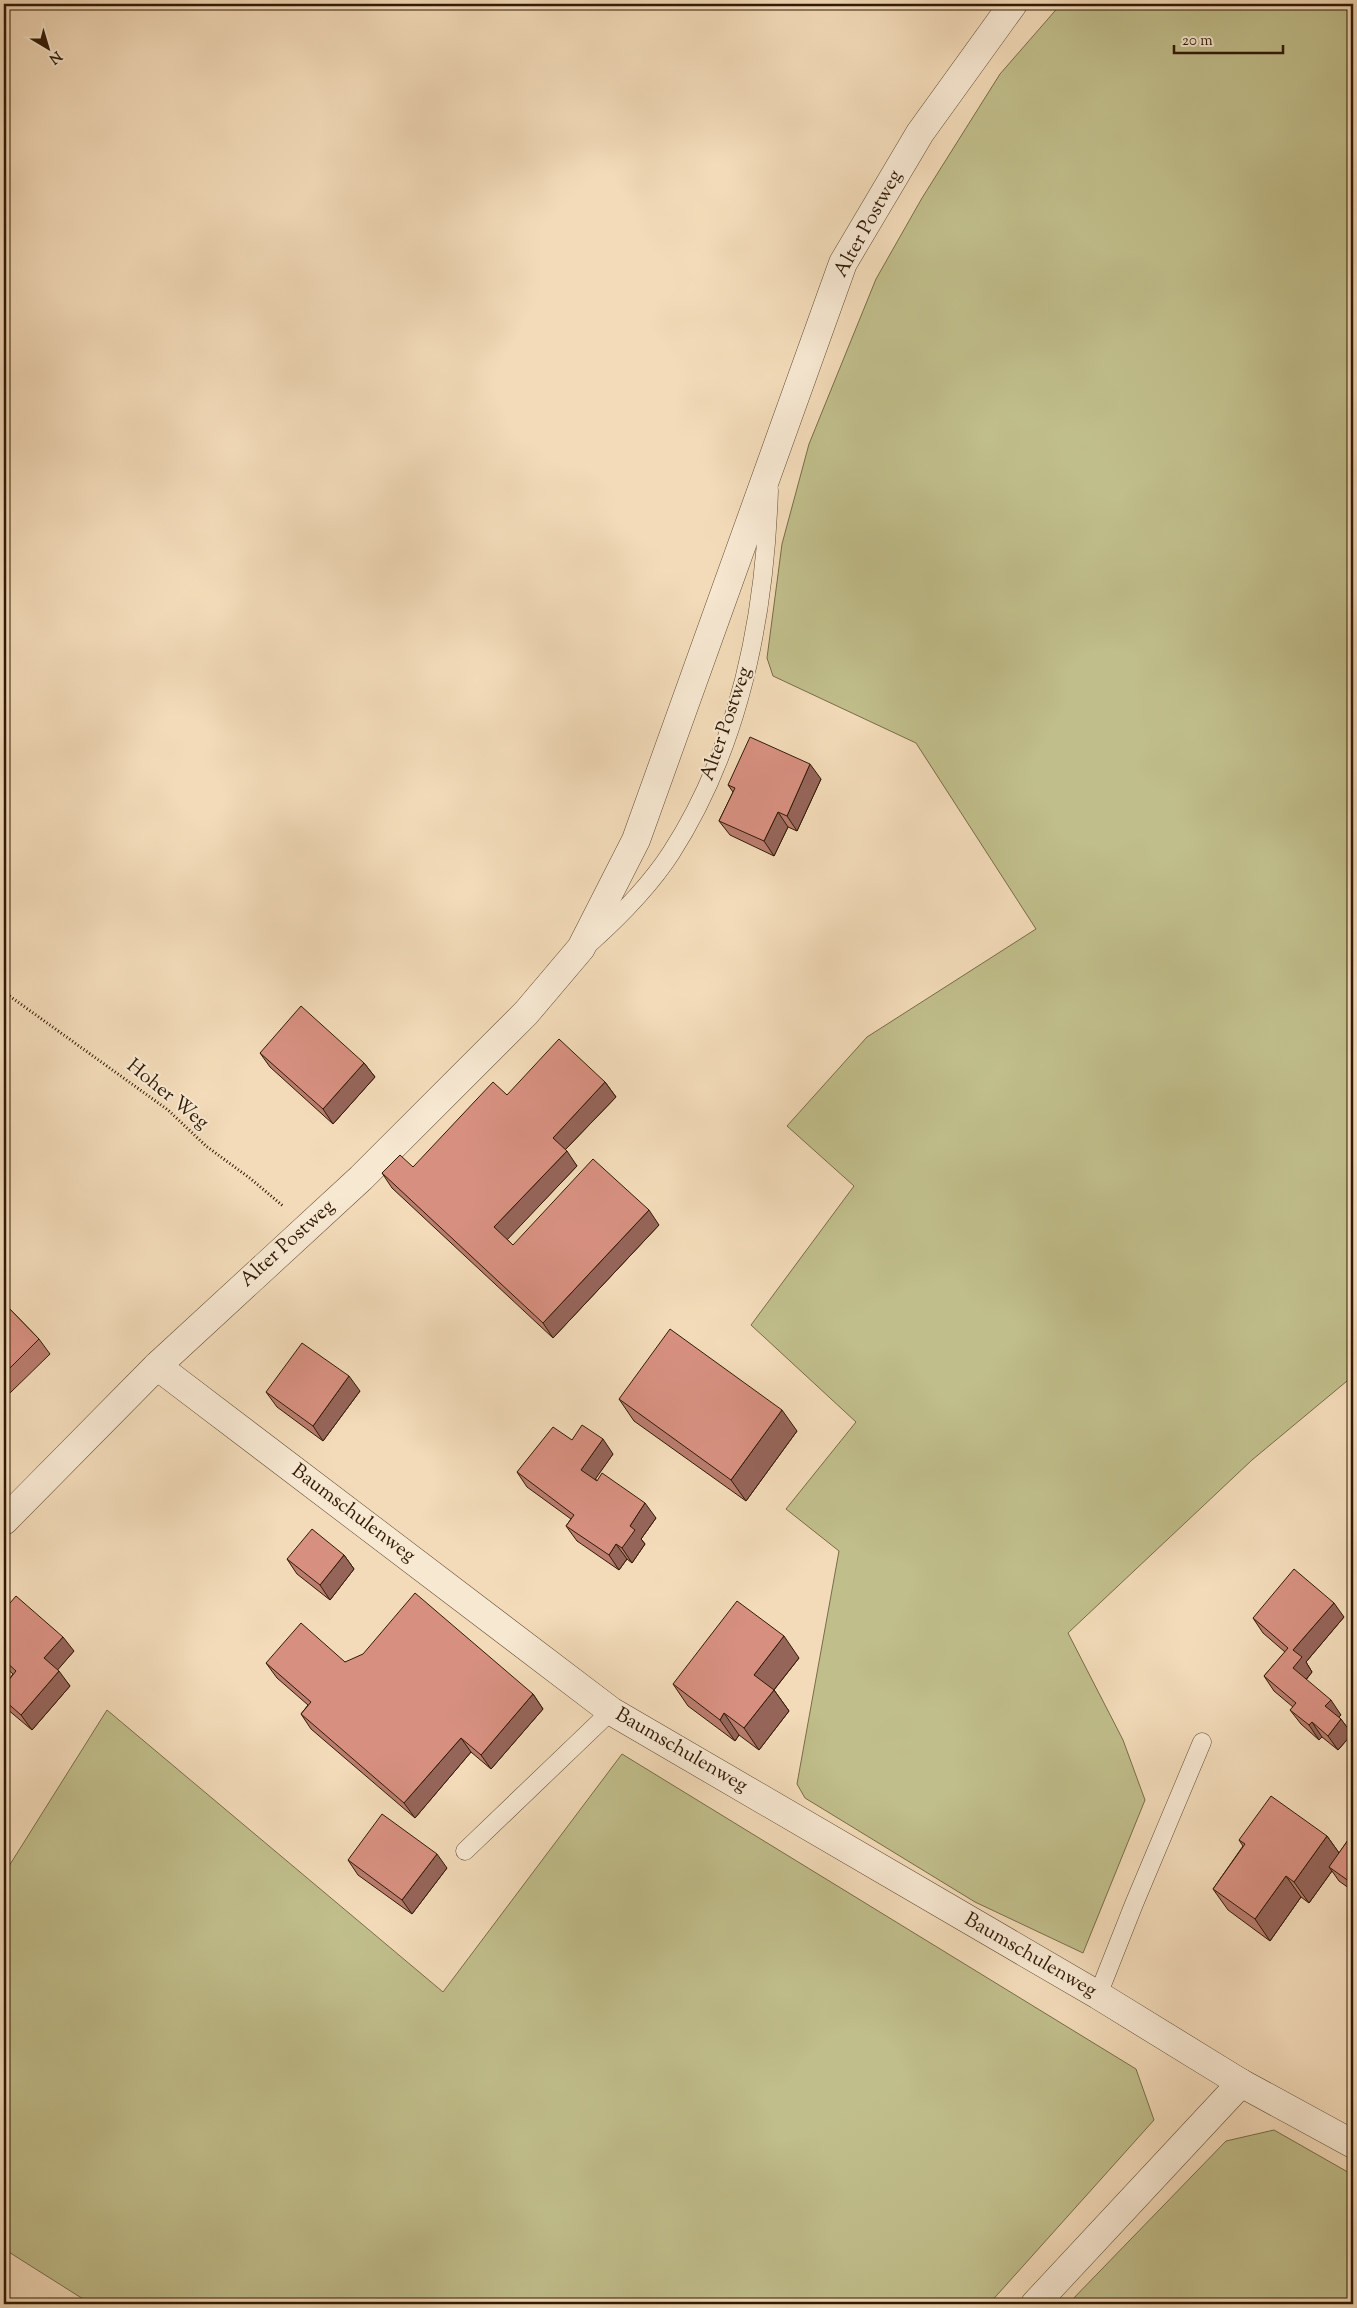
<svg xmlns="http://www.w3.org/2000/svg" width="1357" height="2308" viewBox="0 0 1357 2308" font-family="'Sorts Mill Goudy',serif">
  <style>
    .grass { fill: #c0be8b; stroke: #786c48 }
    .lines { fill: none; stroke-linecap: round; stroke-linejoin: round }
    .lane-casing { stroke: #624a32; stroke-width: 19 }
    .street-casing { stroke: #624a32; stroke-width: 29 }
    .path { stroke: #311a05; stroke-width: 3; stroke-dasharray: 1 2.5; stroke-linecap: butt }
    .lane { stroke: #f7e8d2; stroke-width: 18 }
    .street { stroke: #f7e8d2; stroke-width: 28 }
    .wall { fill: #b97c6e; stroke: #311a05 }
    .shaded-wall { fill: #96655a; stroke: #311a05 }
    .building { fill: #d79080; stroke: #311a05 }
    .labels { text-anchor: middle; dominant-baseline: central; stroke-width: 4; stroke-linejoin: round; paint-order: stroke }
    .street-label { font-size: 20px; fill: #311a05; stroke: #f7e8d2 }
  </style>
  <rect width="100%" height="100%" fill="#f3dbb9"/>
  <filter id="stains"><feTurbulence type="fractalNoise" baseFrequency=".004" numOctaves="4"/><feColorMatrix values="0 0 0 0 .2 0 0 0 0 .09 0 0 0 0 .02 0 0 0 .5 -.17"/></filter>
  <radialGradient id="worn" r=".72"><stop offset=".6" stop-color="#630" stop-opacity="0"/><stop offset="1" stop-color="#630" stop-opacity=".3"/></radialGradient>
  <g class="grass">
    <polygon points="1061,4 1353,4 1353,1376 1252,1460 1068,1633 1123,1740 1145,1800 1083,1953 975,1902 805,1798 797,1784 839,1551 786,1509 856,1422 751,1325 854,1186 787,1126 867,1037 1036,929 916,743 773,676 767,658 782,544 809,444 876,279 922,198 1000,74"/>
    <polygon points="107,1710 443,1992 622,1754 1136,2069 1154,2120 989,2304 91,2304 4,2249 4,1874"/>
    <polygon points="1274,2130 1353,2175 1353,2304 1068,2304 1226,2141"/>
  </g>
  <g class="lines">
    <g class="lane-casing">
      <g id="lane">
        <path d="M590 943C620 916 649 887 671 853 740 746 765 615 769 490"/>
        <polyline points="465,1851 611,1711"/>
        <polyline points="1098,1995 1134,1904 1202,1742"/>
      </g>
    </g>
    <g class="street-casing">
      <g id="street">
        <polyline points="157,1366 611,1711 1098,1995 1241,2083 1353,2144"/>
        <polyline points="4,1521 157,1366 361,1178 526,1013 581,948 636,840 843,263 920,133 1013,4"/>
        <polyline points="1035,2304 1241,2083"/>
      </g>
    </g>
    <polyline class="path" points="4,992 168,1110 206,1146 251,1179 283,1206"/>
    <use href="#lane" class="lane"/>
    <use href="#street" class="street"/>
  </g>
  <g class="wall">
    <polygon points="821,779 797,831 788,827 774,856 730,835 719,821 733,792 728,785"/>
    <polygon points="260,1053 364,1063 375,1077 333,1124 270,1067"/>
    <polygon points="605,1082 616,1097 565,1150 577,1166 507,1239 513,1245 659,1225 553,1338 392,1188 382,1173 413,1167 507,1095"/>
    <polygon points="4,1303 39,1339 50,1354 10,1393 4,1387"/>
    <polygon points="360,1391 323,1441 277,1407 266,1392"/>
    <polygon points="619,1399 797,1431 746,1501 634,1421"/>
    <polygon points="572,1440 613,1454 595,1479 656,1518 641,1539 645,1544 632,1563 627,1559 619,1570 577,1541 566,1526 571,1519 527,1487 517,1472"/>
    <polygon points="344,1555 354,1569 330,1600 297,1574 287,1559"/>
    <polygon points="4,1610 74,1651 57,1670 70,1686 32,1730 7,1709 4,1704 4,1686 13,1674 4,1666"/>
    <polygon points="1344,1617 1306,1662 1312,1672 1306,1680 1341,1715 1339,1717 1352,1734 1338,1750 1322,1737 1319,1740 1301,1724 1290,1710 1293,1707 1274,1691 1264,1676 1285,1652 1263,1633 1253,1618"/>
    <polygon points="799,1658 774,1690 789,1711 759,1750 739,1735 735,1741 688,1706 673,1684"/>
    <polygon points="345,1662 533,1694 543,1709 491,1769 471,1752 415,1818 311,1729 301,1714 308,1705 277,1678 266,1663"/>
    <polygon points="1353,1833 1353,1891 1339,1881 1332,1871 1309,1903 1301,1897 1270,1941 1228,1910 1213,1889 1243,1846 1239,1840 1327,1836 1339,1853"/>
    <polygon points="348,1860 447,1868 412,1914 358,1875"/>
  </g>
  <g class="shaded-wall">
    <polygon points="810,764 821,779 797,831 787,816"/>
    <polygon points="778,812 788,827 774,856 764,841"/>
    <polygon points="364,1063 375,1077 333,1124 323,1109"/>
    <polygon points="605,1082 616,1097 563,1152 553,1138"/>
    <polygon points="567,1151 577,1166 505,1242 494,1227"/>
    <polygon points="649,1210 659,1225 553,1338 543,1323"/>
    <polygon points="349,1376 360,1391 323,1441 313,1426"/>
    <polygon points="782,1410 797,1431 746,1501 731,1480"/>
    <polygon points="603,1439 613,1454 592,1484 581,1470"/>
    <polygon points="645,1503 656,1518 641,1539 645,1544 632,1563 622,1548 630,1526"/>
    <polygon points="616,1544 627,1559 619,1570 609,1555"/>
    <polygon points="344,1555 354,1569 330,1600 320,1585"/>
    <polygon points="1334,1603 1344,1617 1306,1662 1312,1672 1303,1683 1293,1668 1293,1650"/>
    <polygon points="784,1636 799,1658 769,1696 754,1675"/>
    <polygon points="63,1637 74,1651 55,1673 44,1658"/>
    <polygon points="59,1671 70,1686 32,1730 21,1715"/>
    <polygon points="774,1690 789,1711 759,1750 744,1728"/>
    <polygon points="533,1694 543,1709 491,1769 481,1755"/>
    <polygon points="1331,1700 1341,1715 1336,1720 1325,1706"/>
    <polygon points="724,1713 739,1735 735,1741 720,1720"/>
    <polygon points="1341,1719 1352,1734 1338,1750 1328,1736"/>
    <polygon points="1312,1722 1322,1737 1319,1740 1309,1725"/>
    <polygon points="461,1738 471,1752 415,1818 404,1803"/>
    <polygon points="1327,1836 1342,1857 1329,1867 1332,1871 1309,1903 1294,1882"/>
    <polygon points="437,1854 447,1868 412,1914 402,1900"/>
    <polygon points="1286,1876 1301,1897 1270,1941 1255,1919"/>
  </g>
  <g class="building">
    <polygon points="750,737 810,764 787,816 778,812 764,841 719,821 735,788 728,785"/>
    <polygon points="301,1006 364,1063 323,1109 260,1053"/>
    <polygon points="559,1039 605,1082 553,1138 567,1151 494,1227 513,1245 593,1159 649,1210 543,1323 382,1173 400,1155 413,1167 493,1082 507,1095"/>
    <polygon points="4,1303 39,1339 4,1374"/>
    <polygon points="670,1329 782,1410 731,1480 619,1399"/>
    <polygon points="302,1343 349,1376 313,1426 266,1392"/>
    <polygon points="582,1425 603,1439 581,1470 597,1481 602,1473 645,1503 630,1526 635,1530 622,1548 616,1544 609,1555 566,1526 574,1515 517,1472 553,1427 572,1440"/>
    <polygon points="312,1529 344,1555 320,1585 287,1559"/>
    <polygon points="1294,1569 1334,1603 1293,1650 1302,1657 1293,1668 1331,1700 1325,1706 1341,1719 1328,1736 1312,1722 1309,1725 1290,1710 1296,1703 1264,1676 1288,1648 1253,1618"/>
    <polygon points="415,1593 533,1694 481,1755 461,1738 404,1803 301,1714 311,1702 266,1663 301,1623 345,1662 363,1654"/>
    <polygon points="16,1596 63,1637 44,1658 59,1671 21,1715 4,1700 4,1686 16,1671 4,1660 4,1610"/>
    <polygon points="737,1601 784,1636 754,1675 774,1690 744,1728 724,1713 720,1720 673,1684"/>
    <polygon points="1271,1796 1327,1836 1294,1882 1286,1876 1255,1919 1213,1889 1245,1844 1239,1840"/>
    <polygon points="382,1814 437,1854 402,1900 348,1860"/>
    <polygon points="1353,1833 1353,1884 1329,1867"/>
  </g>
  <g class="labels">
    <g class="street-label">
      <text transform="translate(869 224) rotate(-61)">Alter Postweg</text>
      <text transform="translate(727 724) rotate(-71)">Alter Postweg</text>
      <text transform="translate(167 1095) rotate(39)">Hoher Weg</text>
      <text transform="translate(288 1244) rotate(-42)">Alter Postweg</text>
      <text transform="translate(353 1514) rotate(37)">Baumschulenweg</text>
      <text transform="translate(681 1751) rotate(30)">Baumschulenweg</text>
      <text transform="translate(1030 1956) rotate(30)">Baumschulenweg</text>
    </g>
  </g>
  <rect width="1357" height="2308" fill="none" stroke="#f3dbb9" stroke-width="20"/>
  <rect x="5" y="5" width="1347" height="2298" fill="none" stroke="#311a05" stroke-width="2.5"/>
  <rect x="10" y="10" width="1337" height="2288" fill="none" stroke="#311a05"/>
  <g transform="translate(48 48) rotate(142)" stroke="#f7e8d2" stroke-width="4" paint-order="stroke">
  <path d="M0-4L9 19L0 12L-9 19Z" fill="#311a05"/>
  <text y="-8" font-size="14" font-weight="bold" text-anchor="middle" fill="#311a05">N</text>
  </g>
  <path d="M1174 45v8h109v-8" fill="none" stroke="#311a05" stroke-width="2.5"/>
  <text x="1182" y="45" font-size="15" fill="#311a05" stroke="#f7e8d2" stroke-width="4" paint-order="stroke">20 m</text>
  <rect width="100%" height="100%" filter="url(#stains)"/>
  <rect width="100%" height="100%" fill="url(#worn)"/>
</svg>
